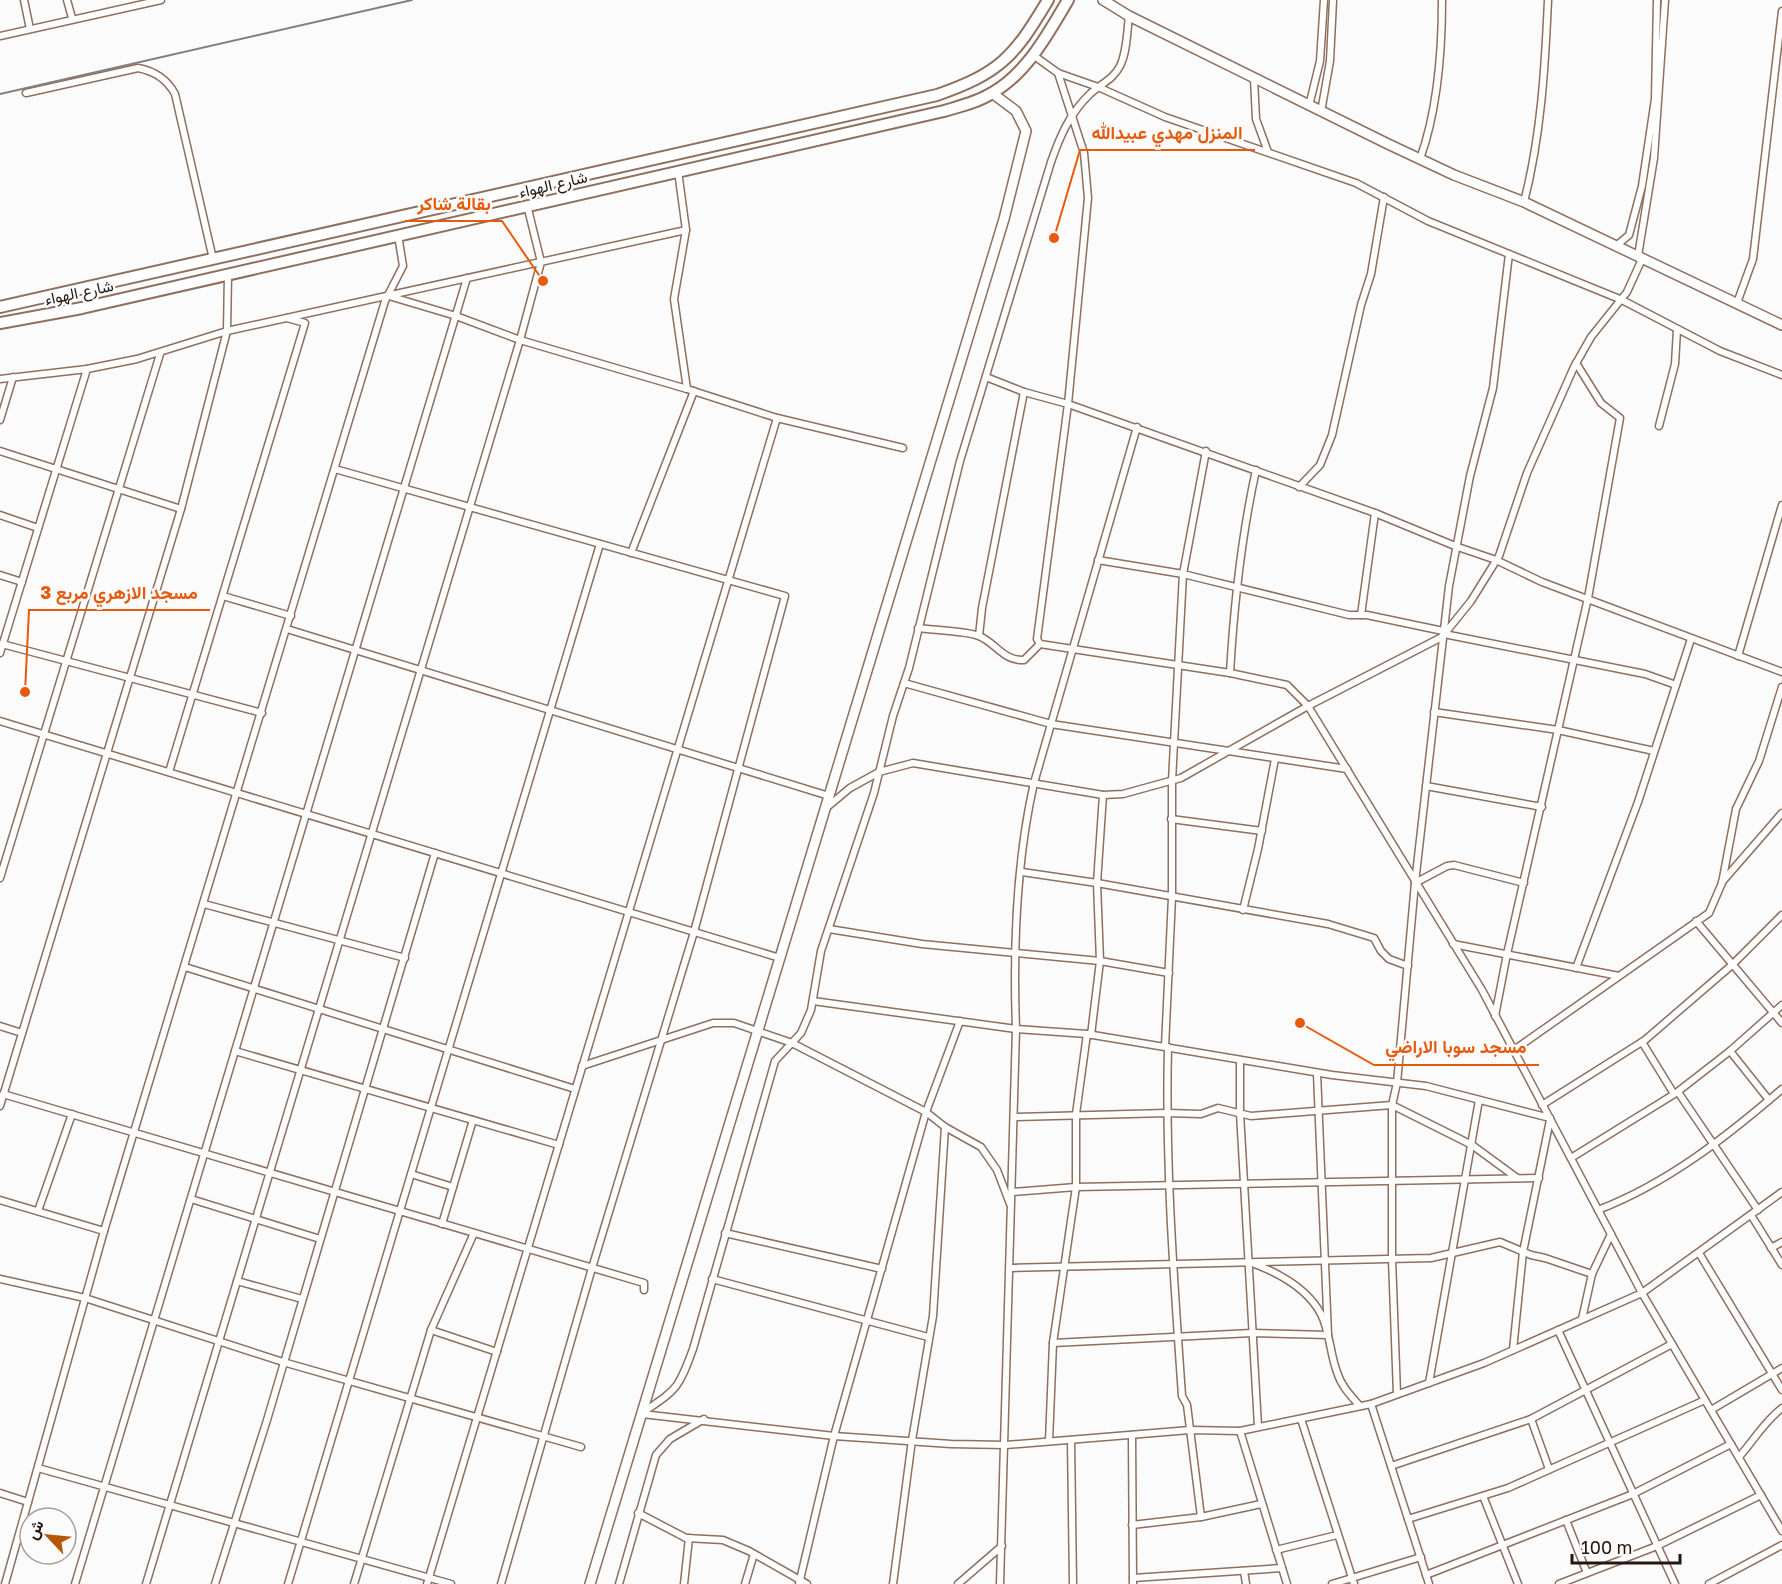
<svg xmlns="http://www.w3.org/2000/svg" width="1782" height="1584" viewBox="0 0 1782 1584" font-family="'Golos Text',Vazirmatn,sans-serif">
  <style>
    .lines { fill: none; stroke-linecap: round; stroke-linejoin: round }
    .street-casing { stroke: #8f6f5d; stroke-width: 9 }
    .secondary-casing { stroke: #8f6f5d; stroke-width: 12 }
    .primary-casing { stroke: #8f6f5d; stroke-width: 14 }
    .street { stroke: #fff; stroke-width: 6 }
    .secondary { stroke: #fff; stroke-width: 9 }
    .primary { stroke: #fff; stroke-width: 10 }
    .rail { stroke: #857e7a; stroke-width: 2 }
    .labels { text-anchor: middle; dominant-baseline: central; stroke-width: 5; stroke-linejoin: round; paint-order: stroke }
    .street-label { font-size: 16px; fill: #241710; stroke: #fbfbfb }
    .leader { fill: none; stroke: #e8590c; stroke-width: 2 }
    .callout-dot { fill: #e8590c; stroke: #fbfbfb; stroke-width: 2 }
    .callout-label { font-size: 18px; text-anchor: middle; font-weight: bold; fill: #e8590c; stroke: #fbfbfb; stroke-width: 5; stroke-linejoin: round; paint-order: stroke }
  </style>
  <rect width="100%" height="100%" fill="#fbfbfb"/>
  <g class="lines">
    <g class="street-casing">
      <g id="street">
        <polyline points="24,0 30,29"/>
        <polyline points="67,0 72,18"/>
        <polyline points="0,36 161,0"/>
        <polyline points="1033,55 1058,73 1084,153 1088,198 1068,404 1375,513 1455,546 1496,560 1542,582 1782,672"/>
        <polyline points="1058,73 1098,87 1165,117 1356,183 1428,221 1622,300 1720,351 1782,375"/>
        <polyline points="1254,79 1256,119 1268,152"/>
        <path d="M26 93 138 68C154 71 167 79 175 94L213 259"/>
        <polyline points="1309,106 1320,61 1324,0"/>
        <polyline points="1321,112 1330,61 1333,0"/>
        <path d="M1420 159C1438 109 1442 53 1442 0"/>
        <polyline points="678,171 686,230 674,299 687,389"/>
        <path d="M1524 202C1541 136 1545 68 1548 0"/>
        <polyline points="1616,246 1629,235 1642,186 1655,99 1657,0"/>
        <polyline points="1638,256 1654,158 1665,0"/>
        <polyline points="389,296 456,316 520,340 687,389 777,418 903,448"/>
        <polyline points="1737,303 1753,259 1782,11"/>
        <polyline points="986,377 1024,392 1068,404 1037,639 1040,644 1230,673 1287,685 1308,706 1482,990 1642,1293 1782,1531"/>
        <polyline points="0,379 87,369 137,359 227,331 686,230"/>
        <polyline points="0,420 13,377"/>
        <polyline points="1659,426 1675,364 1677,330"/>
        <polyline points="0,451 181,509"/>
        <polyline points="335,469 785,596 694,932 592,1268 501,1584"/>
        <polyline points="1299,487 1320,465 1332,435 1361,305 1371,274 1384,197"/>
        <polyline points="0,515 38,528"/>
        <polyline points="631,553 694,391"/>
        <polyline points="1098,560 1183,574 1349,615 1367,615 1443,631"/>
        <polyline points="0,575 22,582"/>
        <polyline points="223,596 291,616"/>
        <polyline points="1361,615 1375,513"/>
        <path d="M918 628C932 630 967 631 979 636 996 643 1003 661 1024 660L1040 644"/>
        <polyline points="287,629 829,796"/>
        <polyline points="1444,634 1645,674 1676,685"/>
        <polyline points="979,636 982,608 1024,392"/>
        <polyline points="2,644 262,713"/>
        <polyline points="0,653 87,369"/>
        <polyline points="1738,656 1782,505"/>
        <path d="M1230 673C1234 604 1241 538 1256 470"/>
        <polyline points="904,683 1051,724 1347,769"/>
        <polyline points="1434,712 1558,730 1654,751"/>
        <polyline points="0,721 780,958"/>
        <polyline points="169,772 305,323 287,318"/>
        <polyline points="1426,786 1542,807"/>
        <polyline points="826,808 850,788 879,772 913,763 1103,795 1123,794 1181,778 1308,706 1442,637 1471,601 1499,556 1527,473 1574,367 1591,337 1627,292 1642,259"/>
        <polyline points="1171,819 1262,831"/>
        <polyline points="1022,872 1097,883 1328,924 1374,938 1381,951 1389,959 1408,966"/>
        <polyline points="0,878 160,354"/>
        <polyline points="1722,882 1782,813"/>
        <polyline points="1415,883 1447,866 1454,865 1524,883"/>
        <polyline points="204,904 405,958"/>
        <polyline points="1243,910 1258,849 1275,759"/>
        <polyline points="1696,921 1782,1023"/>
        <polyline points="829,929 922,944 1100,961 1169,973"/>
        <polyline points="1453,944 1619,976"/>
        <polyline points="185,967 575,1089"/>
        <polyline points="1576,968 1638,802 1691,639"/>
        <polyline points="813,1001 1016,1029 1087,1034 1332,1075 1426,1086 1550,1118"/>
        <polyline points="1495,1016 1507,954 1588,598 1620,418 1601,403 1576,363"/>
        <polyline points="0,1026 22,1033"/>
        <polyline points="1091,1035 1100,961 1097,883 1103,795"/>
        <polyline points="1642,1042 1674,1094"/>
        <polyline points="1165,1047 1172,897 1172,781 1183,574 1206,451"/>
        <path d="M1168 1047C1165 1164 1174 1280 1182 1396L1187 1405 1201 1517"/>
        <polyline points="1514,1050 1709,913 1722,883 1736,809 1759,761 1782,687"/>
        <polyline points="235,1051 559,1145"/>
        <polyline points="1730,1051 1769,1100"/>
        <polyline points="1240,1060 1240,1113 1258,1426"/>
        <polyline points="582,1066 713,1023 734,1023 792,1043 926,1112 945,1127 981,1147 997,1170 1010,1204"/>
        <polyline points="1678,1092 1758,1210"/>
        <polyline points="3,1094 644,1283 644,1290"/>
        <polyline points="1542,1105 1645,1040 1732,965 1782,915"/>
        <polyline points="0,1106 181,509 227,331 228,274"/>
        <polyline points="1014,1117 1167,1113 1201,1114 1218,1108 1251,1116 1392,1105 1472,1145 1517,1178"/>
        <polyline points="1571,1158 1676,1093 1730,1051 1782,1005"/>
        <polyline points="411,1174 453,1187"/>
        <polyline points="1012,1192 1076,1187 1539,1178"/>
        <polyline points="191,1199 320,1239"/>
        <polyline points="0,1200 104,1231"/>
        <path d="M1598 1210C1668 1183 1726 1137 1782 1089"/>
        <polyline points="38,1211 72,1114"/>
        <polyline points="1751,1215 1782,1265"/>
        <polyline points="442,1224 473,1120"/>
        <polyline points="725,1233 882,1269"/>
        <polyline points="1771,1248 1782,1242"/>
        <polyline points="1699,1253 1782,1390"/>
        <path d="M1252 1263C1279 1273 1307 1288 1321 1314 1330 1332 1330 1354 1337 1372 1341 1386 1351 1396 1360 1406"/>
        <polyline points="1010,1268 1431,1258 1500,1242 1531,1255 1545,1258 1592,1274"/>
        <polyline points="0,1279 85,1298 283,1362 581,1447"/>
        <polyline points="712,1279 928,1337"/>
        <polyline points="237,1281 302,1299"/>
        <polyline points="1582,1319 1592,1274 1611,1234"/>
        <polyline points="431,1330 497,1352"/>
        <polyline points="1558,1330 1675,1584"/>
        <polyline points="1053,1343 1252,1333 1328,1335 1317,1073"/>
        <polyline points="1513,1350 1523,1252 1550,1120"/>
        <polyline points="1429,1383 1479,1100"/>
        <polyline points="1397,1394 1392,1259 1392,1105 1397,1083 1415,883 1449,586 1470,476 1493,388 1509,254"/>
        <polyline points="1371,1404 1429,1584"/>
        <polyline points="1711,1410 1782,1368"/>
        <path d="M642 1413C677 1389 678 1390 693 1349L775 1061 801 1033 811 1010 821 951 874 793 893 716 909 668 960 461 1051 162C1060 136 1070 113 1090 94 1100 84 1113 80 1120 66 1127 52 1127 32 1129 16"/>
        <polyline points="642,1414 834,1436 951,1444 1006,1445 1190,1430 1240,1431 1371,1404 1484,1363 1642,1293 1782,1192"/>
        <polyline points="1301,1419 1354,1584"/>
        <polyline points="1531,1419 1549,1469"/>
        <polyline points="1240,1431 1287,1584"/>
        <polyline points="1132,1435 1133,1584"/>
        <polyline points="1071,1440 1073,1584"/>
        <polyline points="1049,1441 1053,1343 1076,1187 1076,1114 1087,1034"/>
        <path d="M1739 1457C1754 1440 1764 1422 1782 1408"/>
        <polyline points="1391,1466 1531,1419 1672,1344"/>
        <polyline points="38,1468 451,1584"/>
        <polyline points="0,1493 28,1502"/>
        <polyline points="1483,1496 1518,1584"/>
        <polyline points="638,1513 686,1538 723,1540 749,1551 807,1584"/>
        <polyline points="1408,1519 1508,1488 1705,1400"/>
        <polyline points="1566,1520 1587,1573"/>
        <polyline points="1132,1525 1201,1517 1261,1504"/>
        <polyline points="1276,1550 1337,1535"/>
        <polyline points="1244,1571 1246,1584"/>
        <polyline points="1426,1575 1633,1494 1731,1444"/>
        <polyline points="1133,1578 1282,1568"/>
        <polyline points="5,1584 104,1231 385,301 403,266 398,235"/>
        <polyline points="75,1584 467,278"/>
        <polyline points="146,1584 520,340 541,262 527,205"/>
        <polyline points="215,1584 267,1420 435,853"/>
        <polyline points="288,1584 600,544"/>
        <polyline points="354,1584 431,1330 474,1233"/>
        <polyline points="427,1584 777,418"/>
        <polyline points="619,1584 656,1455 670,1439 704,1419"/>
        <polyline points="684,1584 689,1538"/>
        <polyline points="745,1584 754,1554"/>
        <polyline points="799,1584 834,1436 926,1112 960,1021"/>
        <polyline points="893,1584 912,1440 933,1316 945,1127"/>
        <polyline points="958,1584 1002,1546"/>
        <path d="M1000 1584 1016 1029C1013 947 1016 862 1034 783L1137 427"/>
        <polyline points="1332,1584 1421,1557"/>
        <polyline points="1559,1584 1657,1546 1761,1495"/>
        <polyline points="1709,1584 1782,1545"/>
      </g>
    </g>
    <g class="secondary-casing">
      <g id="secondary">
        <polyline points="1103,0 1129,16 1388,144 1454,175 1524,202 1782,325"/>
        <polyline points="590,1584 1004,219 1026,131 1016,111 992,93"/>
      </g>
    </g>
    <g class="primary-casing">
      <g id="primary">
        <path d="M0 307 937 95C1000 73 1014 57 1048 0"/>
        <path d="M0 323 82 308 944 111C961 106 978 102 992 93 1027 73 1048 34 1068 0"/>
      </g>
    </g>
    <use href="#street" class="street"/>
    <use href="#secondary" class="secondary"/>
    <use href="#primary" class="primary"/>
    <polyline class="rail" points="0,94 412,0"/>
  </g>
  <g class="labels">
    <g class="street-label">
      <text transform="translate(553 184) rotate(-13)">شارع الهواء</text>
      <text transform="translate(79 292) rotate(-12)">شارع الهواء</text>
    </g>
  </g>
  <path class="leader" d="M1054 238L1080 150H1255M543 281L502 221H405M25 692L29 610H210M1300 1023L1374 1065H1539"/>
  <g class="callout-dot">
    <circle cx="1054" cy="238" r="6"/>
    <circle cx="543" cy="281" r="6"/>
    <circle cx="25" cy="692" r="6"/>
    <circle cx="1300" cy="1023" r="6"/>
  </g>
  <g class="callout-label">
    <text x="1167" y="139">المنزل مهدي عبيدالله</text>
    <text x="454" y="210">بقالة شاكر</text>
    <text x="119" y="599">مسجد الازهري مربع 3</text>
    <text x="1456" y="1053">مسجد سوبا الاراضي</text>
  </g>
  <g transform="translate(48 1536) rotate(296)"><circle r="28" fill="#fbfbfb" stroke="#a5a09d" stroke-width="1.5"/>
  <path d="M0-4.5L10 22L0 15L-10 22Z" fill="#b55707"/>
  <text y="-9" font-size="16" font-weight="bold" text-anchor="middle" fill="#241710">ش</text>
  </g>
  <path d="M1572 1554v9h108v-9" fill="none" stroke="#241710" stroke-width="3"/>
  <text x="1581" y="1554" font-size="18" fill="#241710" stroke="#fbfbfb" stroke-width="4.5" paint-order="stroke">100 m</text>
</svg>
